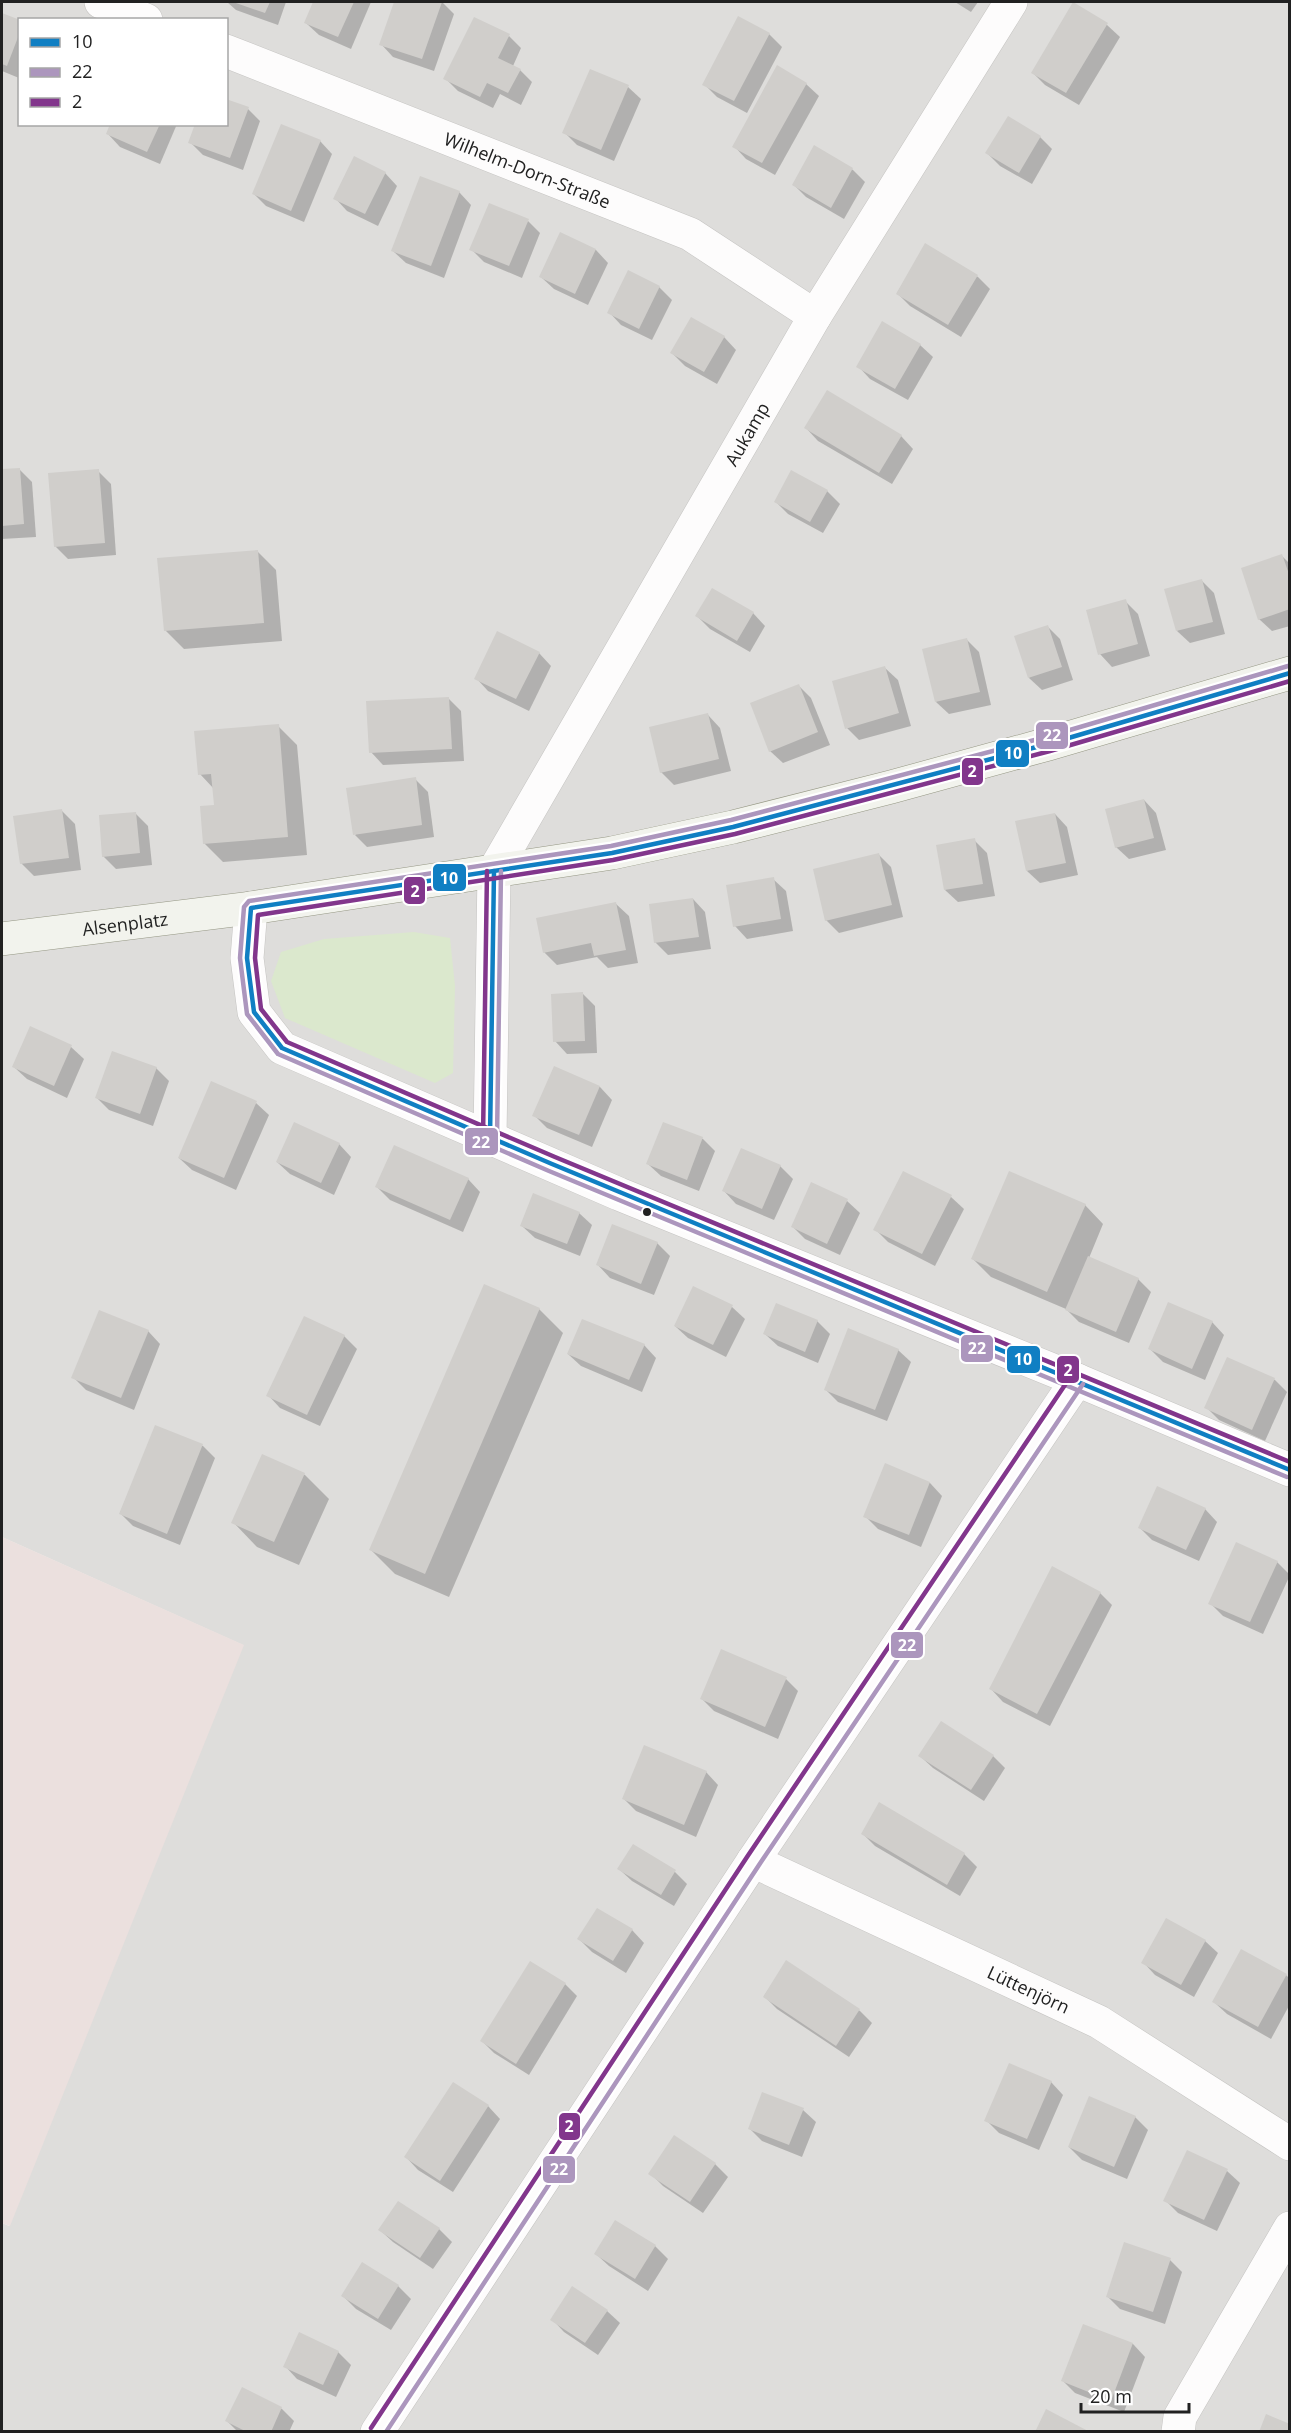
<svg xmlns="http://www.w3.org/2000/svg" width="1291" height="2433" viewBox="0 0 1291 2433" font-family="'Open Sans',sans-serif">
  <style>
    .residential { fill: #dedddb; fill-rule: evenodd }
    .commercial { fill: #ebe0de }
    .grass { fill: #dbe8cd }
    .shadow { fill: #0003 }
    .building { fill: #d0cecb }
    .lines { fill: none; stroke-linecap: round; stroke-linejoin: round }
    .minor-casing { stroke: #c5c4c2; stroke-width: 34 }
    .secondary-casing { stroke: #959784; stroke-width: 34 }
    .minor { stroke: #fdfcfc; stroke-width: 33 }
    .secondary { stroke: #f2f3ed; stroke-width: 33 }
    .bus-1-casing { stroke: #fff; stroke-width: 9 }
    .bus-2-casing { stroke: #fff; stroke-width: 9 }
    .bus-3-casing { stroke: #fff; stroke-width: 9 }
    .bus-1 { stroke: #107fc3; stroke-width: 4.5 }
    .bus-2 { stroke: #ac96bd; stroke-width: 4.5 }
    .bus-3 { stroke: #82368c; stroke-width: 4.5 }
    .bus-dot { fill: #212121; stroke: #fff; stroke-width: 2 }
    .labels { text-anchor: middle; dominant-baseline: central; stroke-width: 6; stroke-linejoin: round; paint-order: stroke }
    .street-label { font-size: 18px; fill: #212121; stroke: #fff }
    .line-badge { stroke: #fff; stroke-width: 2 }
    .badge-label { font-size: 16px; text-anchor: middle; font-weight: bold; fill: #fff }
  </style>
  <rect width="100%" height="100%" fill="#efedea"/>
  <path class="residential" d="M2 2H1289V2431H2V2223L9 2226 243 1645 2 1537ZM20 20H226V124H20Z"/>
  <polygon class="commercial" points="2,1537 244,1645 10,2226 2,2223"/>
  <polygon class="grass" points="414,932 450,938 455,986 453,1073 435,1083 285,1018 271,981 281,952 324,939"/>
  <g class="shadow">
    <polygon points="227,2 286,2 278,25 236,10"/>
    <polygon points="315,2 371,2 351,49 319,35 306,23"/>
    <polygon points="395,2 442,2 454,14 434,71 393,57 381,44"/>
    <polygon points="955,2 978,2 971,12"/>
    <polygon points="1074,4 1107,25 1120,37 1079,105 1045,85 1033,73"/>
    <polygon points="2,15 20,22 19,78 2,71"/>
    <polygon points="769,34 782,47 747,113 717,97 704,84"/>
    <polygon points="509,36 521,48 513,66 520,70 532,82 521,105 500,94 493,108 458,91 445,78"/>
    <polygon points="806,84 819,96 775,175 746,159 734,146"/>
    <polygon points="628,87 641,99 614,161 577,145 564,132"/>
    <polygon points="248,109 260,121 243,170 203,155 190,142 226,124"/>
    <polygon points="112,124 177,124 160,164 120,147 108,134"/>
    <polygon points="1040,137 1052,149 1032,184 1000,166 987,153"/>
    <polygon points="320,141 332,154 304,222 266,206 254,194"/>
    <polygon points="815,147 853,170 865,182 844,219 806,197 794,185"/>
    <polygon points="385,173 397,186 378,226 347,211 335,198"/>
    <polygon points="459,192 471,205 444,278 406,263 393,251"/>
    <polygon points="528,221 540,233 522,278 484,262 471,249"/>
    <polygon points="561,234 596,250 608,263 588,305 554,289 541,277"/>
    <polygon points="926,246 978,277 990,289 961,337 910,306 897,293"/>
    <polygon points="659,287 672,300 652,340 621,325 609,312"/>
    <polygon points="724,337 736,350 717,384 685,366 672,353"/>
    <polygon points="920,345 933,357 908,400 870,379 858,366"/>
    <polygon points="806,428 901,436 913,449 892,484 818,441"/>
    <polygon points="19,469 32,482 36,537 2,539 2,471"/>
    <polygon points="98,471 111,484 116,555 68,559 55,546"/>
    <polygon points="827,491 840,504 823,533 788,514 776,502"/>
    <polygon points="257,551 276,570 282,641 184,649 165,630"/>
    <polygon points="1282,556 1290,564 1290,626 1272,631 1259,619"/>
    <polygon points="1201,580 1214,593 1225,634 1190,643 1177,631"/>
    <polygon points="1125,601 1138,614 1150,656 1112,667 1100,654"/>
    <polygon points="753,613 765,626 750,652 710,629 697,616"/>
    <polygon points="1048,627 1060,639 1073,680 1042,690 1029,678"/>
    <polygon points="967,640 979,652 991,705 949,714 936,702"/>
    <polygon points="539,653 551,666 529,711 488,691 476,678"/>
    <polygon points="885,668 898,680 911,726 859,740 847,728"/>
    <polygon points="799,686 811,698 830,745 783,763 770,751"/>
    <polygon points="448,698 461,711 464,761 383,765 371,752"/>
    <polygon points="708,715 720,728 731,771 674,785 661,772"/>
    <polygon points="278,726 297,745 307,855 223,862 204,843 216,806 214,789 200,774"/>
    <polygon points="415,779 428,792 434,837 367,847 355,835"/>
    <polygon points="1144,800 1156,813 1166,850 1129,859 1116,847"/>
    <polygon points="62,811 75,824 81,870 34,876 21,863"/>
    <polygon points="136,814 148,826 152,865 116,869 103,856"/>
    <polygon points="1055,814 1067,827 1078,875 1040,883 1027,871"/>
    <polygon points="974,840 987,853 995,896 958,902 945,890"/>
    <polygon points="879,855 891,867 903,917 839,933 826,920"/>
    <polygon points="773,879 786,891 793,931 747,939 735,926"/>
    <polygon points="693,899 705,912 711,949 668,955 655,942"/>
    <polygon points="616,904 629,916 638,963 608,968 597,957 557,965 544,952"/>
    <polygon points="583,994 595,1006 597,1053 567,1054 555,1041"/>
    <polygon points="31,1028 71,1047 84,1059 67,1098 27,1079 14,1067"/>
    <polygon points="156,1068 169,1081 153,1126 109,1110 97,1098"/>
    <polygon points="554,1068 600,1087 612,1100 592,1147 547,1128 534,1115"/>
    <polygon points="256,1103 269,1115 236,1190 192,1170 179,1158"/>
    <polygon points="664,1124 703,1139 715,1151 699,1191 661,1176 648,1164"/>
    <polygon points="339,1144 351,1157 334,1195 290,1174 277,1162"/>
    <polygon points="780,1166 793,1179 774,1220 736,1204 724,1191"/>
    <polygon points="904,1173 951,1197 964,1209 935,1266 888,1242 875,1229"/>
    <polygon points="468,1179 480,1192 463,1232 390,1200 377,1187"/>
    <polygon points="847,1201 860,1213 840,1255 805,1239 793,1227"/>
    <polygon points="1085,1205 1103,1224 1089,1258 1138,1279 1151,1292 1129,1343 1079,1322 1066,1309 991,1277 972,1258"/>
    <polygon points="579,1213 592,1225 580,1256 535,1238 522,1226"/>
    <polygon points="657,1243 670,1256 654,1295 610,1278 598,1265"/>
    <polygon points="694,1288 732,1307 745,1319 726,1357 688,1338 675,1326"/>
    <polygon points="539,1309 563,1333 449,1597 395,1574 371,1550"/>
    <polygon points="817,1321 830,1334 818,1363 778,1346 765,1334"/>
    <polygon points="1212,1322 1224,1335 1205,1380 1163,1362 1150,1349"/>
    <polygon points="148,1331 160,1344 134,1410 86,1390 73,1377"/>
    <polygon points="344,1336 357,1349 320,1426 280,1408 268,1395"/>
    <polygon points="644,1345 656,1358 642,1392 581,1366 568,1354"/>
    <polygon points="898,1350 911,1362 887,1421 838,1402 826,1390"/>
    <polygon points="1228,1359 1275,1380 1287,1392 1265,1441 1219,1420 1206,1407"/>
    <polygon points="156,1427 203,1446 215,1458 180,1545 133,1526 120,1513"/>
    <polygon points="263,1456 305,1475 329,1499 299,1565 257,1547 233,1522"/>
    <polygon points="886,1465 930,1483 942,1496 921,1547 878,1529 865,1516"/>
    <polygon points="1205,1509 1217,1522 1199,1561 1152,1540 1140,1528"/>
    <polygon points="1277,1562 1290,1575 1263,1634 1223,1616 1210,1603"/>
    <polygon points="1100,1593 1112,1605 1050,1726 1003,1702 991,1689"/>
    <polygon points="786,1679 798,1691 778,1739 714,1711 702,1699"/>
    <polygon points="920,1756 993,1756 1005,1768 984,1801 933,1768"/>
    <polygon points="706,1772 718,1785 696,1837 636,1811 624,1799"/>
    <polygon points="863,1834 964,1854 977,1867 960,1896 875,1846"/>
    <polygon points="619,1869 675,1872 687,1884 674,1906 632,1881"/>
    <polygon points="632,1930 644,1943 626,1973 592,1952 579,1939"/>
    <polygon points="1205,1941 1218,1953 1194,1997 1155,1975 1143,1962"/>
    <polygon points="787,1962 860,2011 872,2023 849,2057 777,2009 764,1996"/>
    <polygon points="1286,1975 1290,1979 1290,2004 1271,2039 1227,2014 1214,2002"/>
    <polygon points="565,1984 577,1996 529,2075 494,2053 482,2041"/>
    <polygon points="1051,2082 1063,2095 1039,2150 999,2133 986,2120"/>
    <polygon points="488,2106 500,2119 453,2192 418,2170 406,2157"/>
    <polygon points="803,2110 816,2122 802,2157 762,2141 750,2129"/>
    <polygon points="1135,2117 1148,2130 1127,2179 1082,2160 1069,2147"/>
    <polygon points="715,2164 728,2177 703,2213 663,2186 650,2173"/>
    <polygon points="1227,2171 1240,2183 1217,2231 1178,2213 1165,2200"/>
    <polygon points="398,2203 439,2229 452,2242 433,2269 393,2242 380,2230"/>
    <polygon points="655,2246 668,2259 648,2291 609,2266 596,2254"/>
    <polygon points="1170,2260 1182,2272 1165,2324 1120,2309 1108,2297"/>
    <polygon points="398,2286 411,2299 391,2330 356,2309 343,2296"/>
    <polygon points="607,2311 620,2323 598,2355 564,2332 552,2319"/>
    <polygon points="1084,2326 1133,2344 1145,2357 1124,2412 1075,2393 1063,2381"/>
    <polygon points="338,2352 351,2365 336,2397 297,2379 285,2366"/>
    <polygon points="243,2389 282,2409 294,2421 289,2432 238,2432 227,2421"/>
  </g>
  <g class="building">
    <polygon points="233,2 270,2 265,13"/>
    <polygon points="313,2 354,2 338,37 304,23"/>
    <polygon points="394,2 442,2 422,59 379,45"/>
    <polygon points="1073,2 1108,23 1066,93 1031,73"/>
    <polygon points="2,13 20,20 20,32 7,66 2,64"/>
    <polygon points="738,16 770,33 734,101 702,85"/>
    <polygon points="474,17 510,34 498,58 521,69 508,93 487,83 480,97 443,79"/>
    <polygon points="777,65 807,83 762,163 732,147"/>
    <polygon points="590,69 629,85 601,150 562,133"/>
    <polygon points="226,99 249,107 230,158 188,143 195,124 226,124"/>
    <polygon points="1008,116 1041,136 1019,173 985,153"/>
    <polygon points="110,124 160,124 147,152 106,134"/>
    <polygon points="281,124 321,140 291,211 252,194"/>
    <polygon points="814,145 853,168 831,208 792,185"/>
    <polygon points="354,156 386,172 365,214 333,199"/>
    <polygon points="420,176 460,191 431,266 391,251"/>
    <polygon points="489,203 529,219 509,266 469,250"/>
    <polygon points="560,232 596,249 575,294 539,277"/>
    <polygon points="925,243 978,275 948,325 896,294"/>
    <polygon points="628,270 660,286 639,329 607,313"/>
    <polygon points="691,317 725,336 704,372 670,353"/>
    <polygon points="882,321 921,344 895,389 856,367"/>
    <polygon points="827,390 902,435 879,473 804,428"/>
    <polygon points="20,468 24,524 2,526 2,469"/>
    <polygon points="99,469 105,543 54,547 48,473"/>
    <polygon points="791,470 828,490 810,522 774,502"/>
    <polygon points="258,550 264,623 164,631 157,558"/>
    <polygon points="1282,554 1290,577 1290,609 1258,620 1241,568"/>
    <polygon points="1202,579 1213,622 1176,631 1164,589"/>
    <polygon points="712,588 754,612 737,641 695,616"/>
    <polygon points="1126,599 1138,644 1098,655 1086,610"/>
    <polygon points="1048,625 1062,667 1028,678 1014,636"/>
    <polygon points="497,631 540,652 516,699 474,679"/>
    <polygon points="967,638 980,692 935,702 922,649"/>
    <polygon points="885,666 899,713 845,729 832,681"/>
    <polygon points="799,684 818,732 769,752 750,703"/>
    <polygon points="449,697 452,749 369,753 366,701"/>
    <polygon points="708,713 719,759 660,773 649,727"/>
    <polygon points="279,724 288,837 203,844 200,806 214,805 211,774 198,775 194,731"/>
    <polygon points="416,777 422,825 353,835 346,788"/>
    <polygon points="1144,799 1154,838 1115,848 1105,809"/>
    <polygon points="62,809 69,858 20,864 13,816"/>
    <polygon points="136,812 140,853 102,857 99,815"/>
    <polygon points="1055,813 1066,863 1026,871 1015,821"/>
    <polygon points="975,838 983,884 944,890 936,845"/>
    <polygon points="879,853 892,905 825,921 813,869"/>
    <polygon points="774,877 781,919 733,927 726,885"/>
    <polygon points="693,898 699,937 654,943 649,904"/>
    <polygon points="616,902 626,950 594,956 591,943 543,953 536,918"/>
    <polygon points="583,992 585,1041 553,1042 551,994"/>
    <polygon points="30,1026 72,1045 54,1086 12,1067"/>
    <polygon points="112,1051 157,1067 140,1114 95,1098"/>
    <polygon points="554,1066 600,1086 579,1135 532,1116"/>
    <polygon points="211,1081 257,1101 224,1178 178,1158"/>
    <polygon points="294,1122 340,1143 321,1183 276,1162"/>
    <polygon points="663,1122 703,1137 687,1180 646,1164"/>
    <polygon points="394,1145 469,1178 450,1220 375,1187"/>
    <polygon points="741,1148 781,1165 762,1209 722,1191"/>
    <polygon points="903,1171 952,1195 922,1254 873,1230"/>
    <polygon points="1009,1171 1086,1204 1047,1292 971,1259"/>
    <polygon points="811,1182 848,1199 827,1244 791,1227"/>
    <polygon points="533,1193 580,1212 567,1244 520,1226"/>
    <polygon points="612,1224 658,1242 641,1284 596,1265"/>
    <polygon points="1088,1256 1139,1278 1116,1332 1065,1310"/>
    <polygon points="484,1284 540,1308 425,1574 369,1550"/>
    <polygon points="693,1286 733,1305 713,1345 674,1326"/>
    <polygon points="1168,1302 1213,1321 1192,1369 1148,1349"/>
    <polygon points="776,1303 818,1320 805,1352 763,1334"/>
    <polygon points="99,1310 149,1330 121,1398 71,1378"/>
    <polygon points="304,1316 345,1335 307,1415 266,1396"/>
    <polygon points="582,1319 645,1344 629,1380 567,1354"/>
    <polygon points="848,1328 899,1349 875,1410 824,1390"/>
    <polygon points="1227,1357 1275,1378 1252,1430 1204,1408"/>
    <polygon points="155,1425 203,1444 167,1534 119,1514"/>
    <polygon points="262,1454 305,1473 274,1542 231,1523"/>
    <polygon points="885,1463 930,1482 909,1535 863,1517"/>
    <polygon points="1157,1486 1206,1508 1186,1550 1138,1528"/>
    <polygon points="1236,1542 1278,1561 1250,1622 1208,1604"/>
    <polygon points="1052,1566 1101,1592 1037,1714 989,1689"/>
    <polygon points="721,1649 787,1677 765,1727 700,1699"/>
    <polygon points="941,1721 994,1755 971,1790 918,1756"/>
    <polygon points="644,1745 707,1771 684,1825 622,1799"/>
    <polygon points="879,1802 965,1853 947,1885 861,1834"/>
    <polygon points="633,1844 676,1870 661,1895 617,1869"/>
    <polygon points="597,1908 633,1929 613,1961 577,1939"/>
    <polygon points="1166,1918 1206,1940 1181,1985 1141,1963"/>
    <polygon points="1241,1949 1287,1974 1258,2027 1212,2002"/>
    <polygon points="786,1960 860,2009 836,2046 763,1997"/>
    <polygon points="530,1961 566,1983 516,2064 480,2041"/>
    <polygon points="1009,2063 1052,2081 1027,2139 984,2121"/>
    <polygon points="453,2082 489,2105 440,2181 404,2157"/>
    <polygon points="762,2092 804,2108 789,2145 748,2129"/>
    <polygon points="1089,2096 1136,2116 1114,2167 1068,2147"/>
    <polygon points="674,2135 716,2163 690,2202 648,2174"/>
    <polygon points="1187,2150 1228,2169 1204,2220 1163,2201"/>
    <polygon points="398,2201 440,2228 420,2258 378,2230"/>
    <polygon points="615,2220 656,2245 635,2279 594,2254"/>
    <polygon points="1124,2242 1171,2258 1153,2312 1106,2297"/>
    <polygon points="362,2262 399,2285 378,2319 341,2296"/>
    <polygon points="572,2286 608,2310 585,2343 550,2320"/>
    <polygon points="1083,2324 1133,2343 1111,2401 1061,2381"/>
    <polygon points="299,2332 339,2351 323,2385 283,2367"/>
    <polygon points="242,2387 282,2407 271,2432 247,2432 225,2421"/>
    <polygon points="1046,2409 1090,2432 1035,2432"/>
    <polygon points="1266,2414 1290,2424 1290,2432 1259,2432"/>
  </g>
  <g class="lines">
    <g class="minor-casing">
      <g id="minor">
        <polyline points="101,2 146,20"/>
        <path id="s1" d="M226 51 690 234 815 316"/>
        <polyline points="251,908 247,958 254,1012 282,1048 619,1194 1077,1380 1290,1470"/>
        <path id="s2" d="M490 1138 494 871 815 316 1011 2"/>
        <path id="s3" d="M753 1861 1099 2022 1290 2144"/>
        <polyline points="377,2432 753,1861 1077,1380"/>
        <polyline points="1178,2432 1180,2417 1290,2228"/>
      </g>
    </g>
    <g class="secondary-casing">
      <g id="secondary">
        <path id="s4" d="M2 939 251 908 612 853 733 827 891 787 1048 744 1290 673"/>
      </g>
    </g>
    <use href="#minor" class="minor"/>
    <use href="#secondary" class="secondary"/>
    <g class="bus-1-casing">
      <g id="bus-1">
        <polyline points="1290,673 1048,744 733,827 612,853 251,908 247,958 254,1012 282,1048 552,1164 1290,1470"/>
        <polyline points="490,1138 494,871"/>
      </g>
    </g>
    <g class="bus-2-casing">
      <g id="bus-2">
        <polyline points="497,1138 501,871"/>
        <polyline points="1287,1477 549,1171 278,1054 247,1014 240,958 244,907 249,901 611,846 731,820 1046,737 1288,666"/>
        <polyline points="386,2432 759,1865 1083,1384"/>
      </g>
    </g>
    <g class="bus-3-casing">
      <g id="bus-3">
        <polyline points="1290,681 1050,751 735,834 613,860 258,915 255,958 261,1009 287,1042 555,1157 1290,1462"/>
        <polyline points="483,1138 487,871"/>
        <polyline points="371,2428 747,1857 1071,1376"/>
      </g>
    </g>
    <use href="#bus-1" class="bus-1"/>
    <use href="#bus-2" class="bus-2"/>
    <use href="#bus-3" class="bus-3"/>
  </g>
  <circle class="bus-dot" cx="647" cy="1212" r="5"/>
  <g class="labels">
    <g class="street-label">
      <text stroke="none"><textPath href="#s1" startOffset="324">Wilhelm-Dorn-Straße</textPath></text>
      <text stroke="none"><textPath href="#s2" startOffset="772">Aukamp</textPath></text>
      <text stroke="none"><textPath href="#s4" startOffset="124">Alsenplatz</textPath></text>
      <text stroke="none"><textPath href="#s3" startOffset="304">Lüttenjörn</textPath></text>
    </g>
  </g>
  <g class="line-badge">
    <rect x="1035" y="721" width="34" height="29" rx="6" fill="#ac96bd"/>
    <rect x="995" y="739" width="35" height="29" rx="6" fill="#107fc3"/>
    <rect x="961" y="757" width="23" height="29" rx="6" fill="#82368c"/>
    <rect x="432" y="863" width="35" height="29" rx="6" fill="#107fc3"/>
    <rect x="403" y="876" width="23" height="29" rx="6" fill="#82368c"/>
    <rect x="464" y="1127" width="35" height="29" rx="6" fill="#ac96bd"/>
    <rect x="960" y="1334" width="34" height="29" rx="6" fill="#ac96bd"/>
    <rect x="1006" y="1345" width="35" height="29" rx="6" fill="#107fc3"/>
    <rect x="1056" y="1355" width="24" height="29" rx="6" fill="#82368c"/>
    <rect x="890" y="1631" width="34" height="28" rx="6" fill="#ac96bd"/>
    <rect x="558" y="2112" width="23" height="29" rx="6" fill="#82368c"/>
    <rect x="542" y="2155" width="34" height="29" rx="6" fill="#ac96bd"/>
  </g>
  <g class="badge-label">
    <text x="1052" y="741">22</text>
    <text x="1013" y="759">10</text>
    <text x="972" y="777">2</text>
    <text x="449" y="884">10</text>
    <text x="415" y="897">2</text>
    <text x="481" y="1148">22</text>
    <text x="977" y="1354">22</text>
    <text x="1023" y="1365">10</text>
    <text x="1068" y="1376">2</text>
    <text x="907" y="1651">22</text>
    <text x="569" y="2132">2</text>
    <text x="559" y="2175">22</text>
  </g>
  <rect width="1291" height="2433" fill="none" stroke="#212121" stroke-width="6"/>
  <rect x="18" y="18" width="210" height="108" fill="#ffffff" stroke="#a6a6a6" stroke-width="1.5"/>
  <rect x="30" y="38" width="30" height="9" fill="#107fc3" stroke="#a6a6a6" stroke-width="1.5"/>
  <text x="72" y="48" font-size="18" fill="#212121">10</text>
  <rect x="30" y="68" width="30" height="9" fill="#ac96bd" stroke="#a6a6a6" stroke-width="1.5"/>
  <text x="72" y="78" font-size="18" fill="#212121">22</text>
  <rect x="30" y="98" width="30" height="9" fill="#82368c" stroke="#a6a6a6" stroke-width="1.5"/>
  <text x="72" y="108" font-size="18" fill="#212121">2</text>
  <path d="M1081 2403v9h108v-9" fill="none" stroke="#212121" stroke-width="3"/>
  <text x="1090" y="2403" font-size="18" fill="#212121" stroke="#ffffff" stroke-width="4.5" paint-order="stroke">20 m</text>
</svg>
